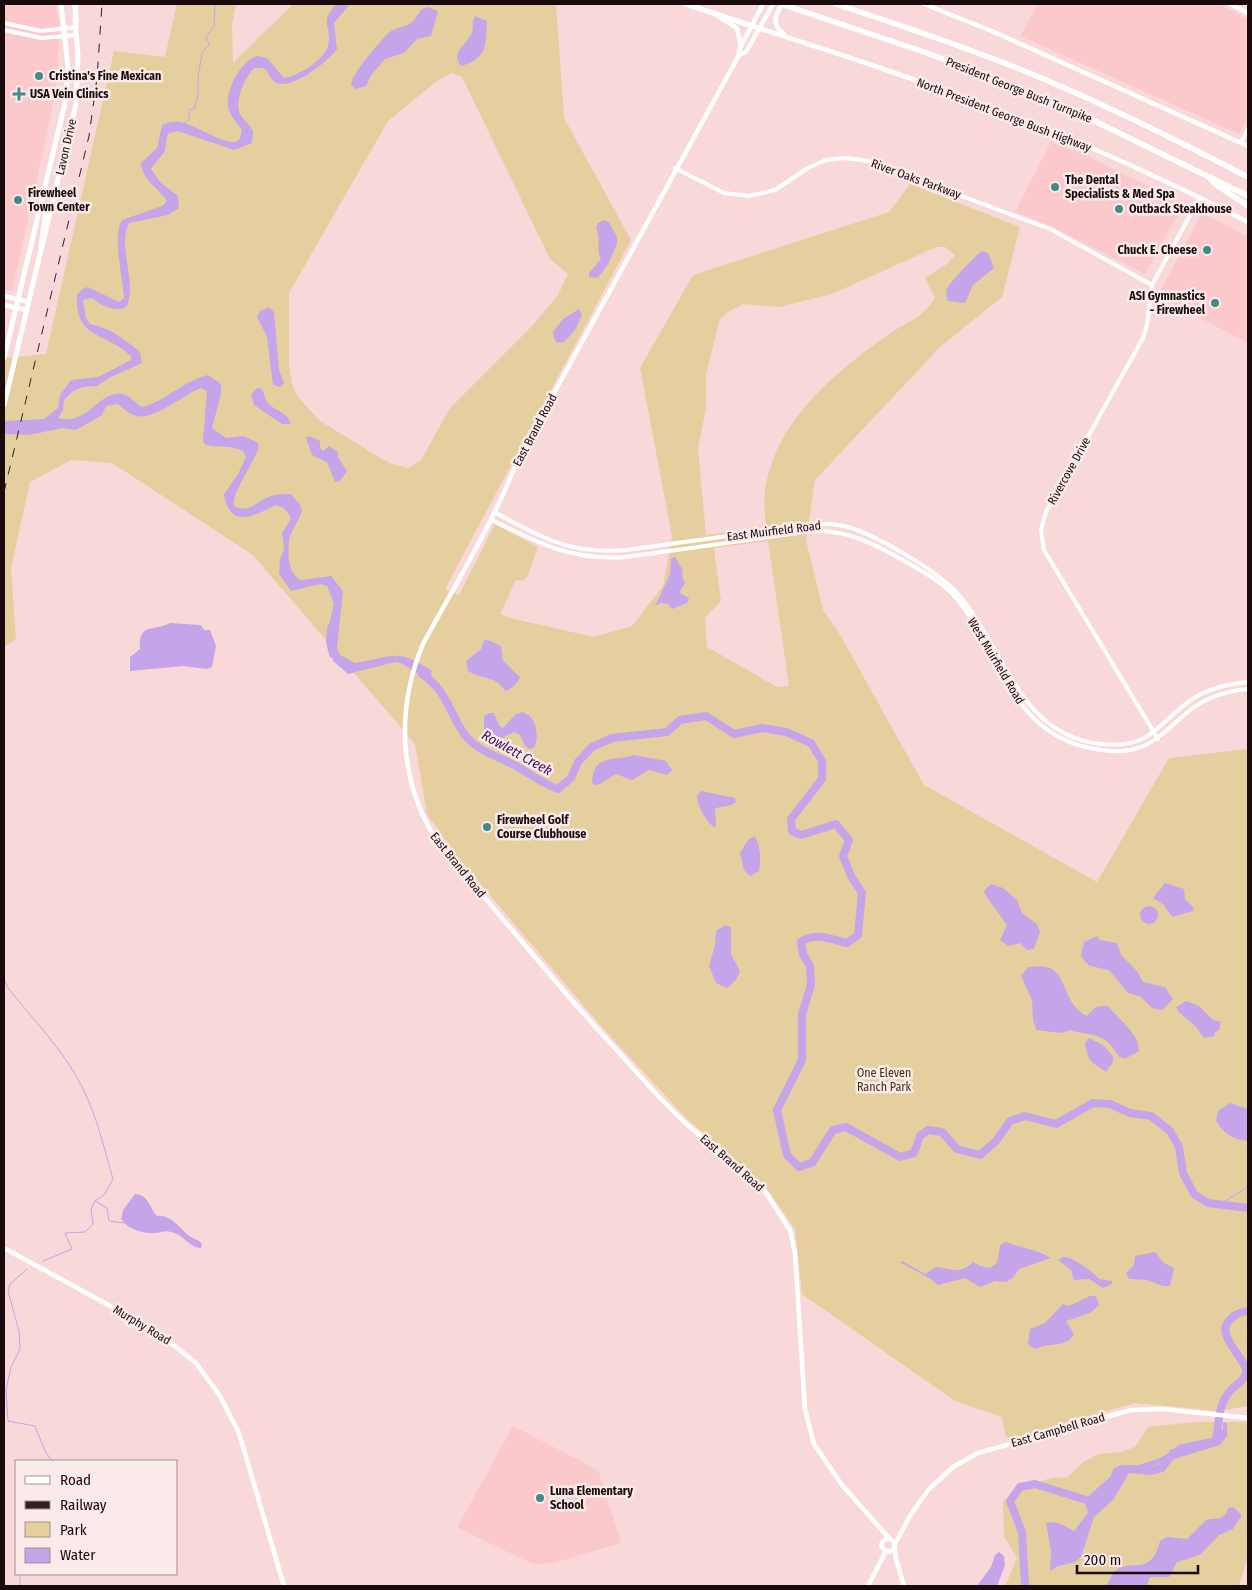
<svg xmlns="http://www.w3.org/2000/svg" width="1252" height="1590" viewBox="0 0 1252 1590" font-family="'Fira Sans Condensed',sans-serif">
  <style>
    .built { fill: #fbc9cb }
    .green { fill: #e6cf9f; fill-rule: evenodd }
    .water { fill: #c5a4ea }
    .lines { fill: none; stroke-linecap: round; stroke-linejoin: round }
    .stream { stroke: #c5a4ea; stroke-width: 1 }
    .river { stroke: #c5a4ea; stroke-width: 8 }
    .tertiary { stroke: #fff; stroke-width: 4 }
    .secondary { stroke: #fff; stroke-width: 4.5 }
    .primary { stroke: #fff; stroke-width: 5 }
    .motorway { stroke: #fff; stroke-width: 5.5 }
    .rail { stroke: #302021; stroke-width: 1; stroke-dasharray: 9 9; stroke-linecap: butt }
    .poi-dot { fill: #438b86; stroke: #fbeaea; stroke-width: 2 }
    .labels { text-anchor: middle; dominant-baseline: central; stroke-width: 5; stroke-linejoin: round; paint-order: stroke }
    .poi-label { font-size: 12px; font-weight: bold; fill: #190b0c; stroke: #fbeaea; text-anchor: start }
    .street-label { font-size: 12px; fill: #190b0c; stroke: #fbeaea }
    .park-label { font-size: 12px; fill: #423312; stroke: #fbeaea }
    .water-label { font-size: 14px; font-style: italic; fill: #3d0d5f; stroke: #fbeaea }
  </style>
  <rect width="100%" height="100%" fill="#f9d8d9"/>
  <g class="built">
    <polygon points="4,4 55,4 59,21 58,74 52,110 12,292 4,289"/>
    <polygon points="1038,4 1219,4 1248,19 1248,117 1239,134 1020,36"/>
    <polygon points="1051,142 1089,157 1184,204 1145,274 1047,224 1015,212"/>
    <polygon points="1202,213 1248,237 1248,343 1158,296"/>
    <polygon points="513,1426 598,1470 621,1543 553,1563 533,1564 460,1529 458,1526"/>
  </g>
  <g class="green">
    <path d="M177 4H236L232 24 233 63 293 4H556L564 118 631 240 445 589 459 595 495 524 538 547 527 577 523 581 516 580 500 614 510 618 594 637 632 626 663 586 672 536 640 368 693 275 889 212 910 184 1020 227 1002 297 940 347 815 480 806 540 823 610 839 633 924 785 1097 882 1169 758 1248 749V1406L1217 1411 1135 1403 1019 1437H1006L1002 1417 955 1401 802 1294 795 1229 764 1185 687 1119 600 1025 454 853 427 814 415 744 253 555 112 463 71 460 30 482 11 568 16 639 4 647V358L46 354 114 51 165 57ZM452 73 462 77 550 259 568 274 558 295 533 325 450 408 421 460 408 468 389 463 320 421 298 397 292 384 289 363V293L388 121 438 80ZM936 247H945L955 255 947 264 925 278 935 298C921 320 907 321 888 335 835 372 779 418 766 484 763 498 765 513 766 526L706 535 698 448 706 409V374L720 319 728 312 743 304 779 307 832 294ZM768 541 789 686 777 687 707 647 705 618 721 601 714 548Z"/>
    <path d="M1195 1422H1248V1556L1239 1586H1005L1017 1558 1004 1536 1003 1501C1026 1485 1040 1478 1068 1477L1083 1462 1099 1454 1121 1452 1135 1447 1148 1427Z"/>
  </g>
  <g class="water">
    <path d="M337 4H350L334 23 337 49C329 61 290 92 275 82 270 79 269 71 263 68H254C244 79 233 102 241 116 245 122 251 125 253 132L252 143 234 150 178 131 169 133 167 136 165 151 151 169 161 183 178 196 179 208 168 215 129 223C117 248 137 280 127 306 116 314 101 305 92 298L83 300 86 318 90 324C111 328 124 339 140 352L142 363 109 378 97 386 83 387 73 391 64 400 63 410 58 418C90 426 97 390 123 394 131 396 135 404 143 407 167 400 182 382 208 375L221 384V394L212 428 226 438 243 436 257 442 259 446C255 462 231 493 234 506 249 514 257 501 271 496 277 494 284 494 291 494L300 505 302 511C299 520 293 528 290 536 287 549 287 574 301 580L331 576 343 591 337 648 340 655 355 663C394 657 396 647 432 671L429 681 401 663 395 662 348 674 333 661 329 625 334 604 327 586 320 584 291 591 279 574 280 560 284 548 282 533 291 519C289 511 283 507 276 505 253 516 230 530 224 494L238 474 246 457 243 451C230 444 218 449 204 444L203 440 207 391 201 388C183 395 151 423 134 415 128 413 123 408 118 404L106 406 102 415 76 430 63 428 29 435 4 434V421L44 419 58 408 60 395 71 380 98 377 131 360V356C105 331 75 340 77 295L82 289 88 287 119 302 124 298C123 278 112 236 122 220L162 206 167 201C158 187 143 182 141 163L157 148 162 125C186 112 210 142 236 142L240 138 242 130C237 123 229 115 228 106 226 89 241 60 258 56L267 58 284 78C298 76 324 60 328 46 333 25 317 23 337 4Z"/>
    <path d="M427 7 438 11 431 36 417 39 404 53 385 59 372 74 366 86 355 89 351 84C352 74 381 39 390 32 396 27 405 27 411 23 418 18 418 9 427 7Z"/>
    <path d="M475 16 487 21C485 45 489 58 461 66 449 52 468 45 472 32 474 26 471 22 475 16Z"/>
    <path d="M604 220 609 222 617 237V244L608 264 598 278 589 277V273L601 259C595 248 602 239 596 228L598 223Z"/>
    <path d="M982 251 988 253 994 268 973 285 965 303 948 301C947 298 945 293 947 289 949 283 976 255 982 251Z"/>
    <polygon points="269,307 274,312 279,370 284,383 280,387 273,385 267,337 257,317 260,311"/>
    <polygon points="579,309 582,315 575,330 564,342 557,343 554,338 553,332 563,319"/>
    <path d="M257 388H261C265 393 264 398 268 403 276 412 287 411 291 424H282L254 405 251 394Z"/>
    <polygon points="309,436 320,441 320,448 323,451 329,446 338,452 338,457 347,471 340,481 335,482 327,462 312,455 306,438"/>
    <polygon points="675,557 683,570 682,576 685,583 680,591 681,594 689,598 687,603 672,609 668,604 660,603 655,606 670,574 671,558"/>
    <path d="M170 623 201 625 204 630H210L216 646 212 667 207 669 183 666 130 671V657L140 649C138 622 154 632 170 623Z"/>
    <path d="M484 640H488L501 646 503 661 520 677C517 684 513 688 505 691 496 675 482 680 468 671L466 661 481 649Z"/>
    <path d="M522 712C536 715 540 736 534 748L530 749 525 746 520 735 514 732 498 740 484 730V716L489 713H494L500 727 503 728 516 714Z"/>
    <path d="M634 755 666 761 672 770 667 775 649 770 632 780 616 774 600 784 594 785 592 782C594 753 613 762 634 755Z"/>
    <path d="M701 791 735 798 736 802C730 808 722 805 715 809L716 825 714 827C706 822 697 805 697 796Z"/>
    <path d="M754 836C761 844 761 862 759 871L750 876 744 870 740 853 748 840Z"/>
    <polygon points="1165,883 1184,889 1185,899 1194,908 1193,911 1172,917 1164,905 1153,898"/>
    <polygon points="991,884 1003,888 1017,900 1022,913 1037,924 1040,932 1034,949 1027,950 1020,943 1008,946 1000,940 1007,925 986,896 984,891"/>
    <circle cx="1149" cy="915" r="9"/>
    <polygon points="725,925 731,927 731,954 740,971 736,980 727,988 716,983 709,966 715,945 716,931"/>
    <polygon points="1097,936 1100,940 1117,943 1121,955 1137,971 1143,982 1165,987 1173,999 1162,1010 1152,1008 1141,997 1128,993 1109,970 1090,966 1085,962 1081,955 1084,942"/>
    <path d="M1041 966C1044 967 1049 967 1052 969 1066 977 1065 1006 1087 1016 1094 1008 1097 1005 1108 1006 1118 1019 1139 1033 1139 1051L1125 1059C1115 1057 1114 1045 1105 1040 1093 1032 1083 1035 1071 1030L1061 1033 1036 1030 1033 1019 1032 1000 1021 976 1028 967Z"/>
    <polygon points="1186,1001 1199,1006 1213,1020 1221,1022 1219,1030 1214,1033 1215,1036 1204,1038 1196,1027 1178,1011 1176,1007"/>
    <path d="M1089 1038 1103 1045 1113 1056V1062L1106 1072C1091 1061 1088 1063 1085 1043Z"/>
    <path d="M1230 1103 1248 1109V1141C1234 1140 1223 1133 1216 1121L1218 1111Z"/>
    <path d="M135 1194C149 1195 149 1207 157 1216 170 1214 180 1228 188 1235 193 1239 198 1239 202 1244L201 1248C190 1248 183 1234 171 1232 165 1230 161 1233 156 1233 143 1234 129 1230 121 1219L123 1210Z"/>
    <path d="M1006 1242C1019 1247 1041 1251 1051 1258L1019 1269 1013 1278 1006 1282 995 1281 980 1287 965 1278 938 1285 929 1278 900 1262 902 1261 925 1274 936 1267C952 1268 958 1276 973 1262L980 1266 990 1268 997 1263 1000 1245Z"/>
    <polygon points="1155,1252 1164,1263 1174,1268 1170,1286 1163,1286 1147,1280 1129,1279 1126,1273 1134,1265 1135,1256"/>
    <path d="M1063 1257C1072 1256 1094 1272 1099 1279L1112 1281V1284L1103 1288 1089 1279 1074 1280 1071 1270 1058 1260Z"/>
    <path d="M1090 1296H1096L1099 1305 1090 1313 1066 1321 1074 1334C1066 1349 1051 1341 1037 1349L1031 1347 1028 1343 1030 1329 1045 1323 1063 1304 1069 1306Z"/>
    <path d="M1223 1422 1227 1423V1436L1220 1445 1129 1473 1113 1500 1094 1517 1081 1557 1075 1562 1058 1566 1050 1571 1051 1551 1046 1523C1058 1520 1064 1526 1074 1531L1088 1513 1084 1500 1110 1477 1114 1468 1121 1465 1136 1466 1160 1458 1171 1452 1178 1445 1215 1437 1223 1429Z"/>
    <path d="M1233 1507 1242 1515 1233 1529 1219 1535 1200 1555 1177 1562 1169 1577H1150L1147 1586H1106C1109 1582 1111 1576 1114 1572 1131 1557 1151 1578 1160 1541L1167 1537 1187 1539 1206 1520C1217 1517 1224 1522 1228 1508Z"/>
    <polygon points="999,1552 1004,1556 1005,1565 997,1586 977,1586 991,1567 995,1555"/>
  </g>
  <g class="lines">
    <g class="stream">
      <polyline points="184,124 189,119 189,110 194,109 198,95 198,77 202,53 209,44 206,36 214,27 215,4"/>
      <path d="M4 979 8 988C33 1020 64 1050 82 1087 97 1116 104 1148 113 1179L104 1195 95 1201"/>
      <polyline points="1220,1204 1248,1187"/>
      <polyline points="43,1261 72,1249 65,1233 85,1232 93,1224 91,1209 95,1201 107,1208 109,1221 124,1223"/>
      <polyline points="27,1269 10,1284 8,1291 19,1331 20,1349 11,1367 6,1390 8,1421 35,1426 45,1451 52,1461"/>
      <polyline points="20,1574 20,1586"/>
    </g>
    <g class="river">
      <polyline points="331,628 330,642 333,654"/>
      <path d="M422 674C446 691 447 706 461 729 473 750 495 755 514 765 529 773 541 783 558 789L571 778 578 762 592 747 612 738 667 732 680 720 706 716 734 734 762 728 786 732 811 743 822 761V779L791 819 792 831 801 835 836 824 849 840 843 856 851 876 862 893 858 935 847 943C832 940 815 931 801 942L803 954 810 966 811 985 802 1014V1060L777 1110 787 1155 799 1167 812 1163 833 1130 846 1127 900 1157 914 1153 920 1136 928 1130 942 1132 957 1149 980 1155 996 1141 1010 1121 1025 1116 1056 1124 1093 1103 1110 1104 1130 1113 1151 1116 1170 1131 1179 1147 1183 1173 1194 1194 1208 1203 1248 1208"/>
      <path d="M1213 1441 1216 1440C1219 1424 1218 1404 1230 1391 1238 1382 1242 1384 1247 1371 1242 1358 1232 1349 1227 1337 1220 1323 1236 1312 1248 1311"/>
      <polyline points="1130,1469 1150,1471 1162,1468 1173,1453"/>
      <polyline points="1025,1586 1022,1532 1010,1501 1020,1487 1035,1484 1093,1502"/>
    </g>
    <g class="tertiary">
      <polyline points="4,23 41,31 77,27"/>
      <polyline points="4,30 42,38 77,35"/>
      <polyline points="1241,143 1248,129"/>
      <polyline points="675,168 724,193 749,196 775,190 808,168 826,160 846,158 868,161 1050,229 1152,285"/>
      <path d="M496 513C543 538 571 555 626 550 670 544 714 538 757 532 786 528 815 520 844 526 873 533 938 571 957 593 1004 645 1017 735 1100 744 1153 750 1157 722 1194 698 1210 688 1230 684 1248 682"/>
      <path d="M492 520C538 543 572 561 626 557L812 531C844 530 866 540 894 555 914 567 940 579 956 598 1008 661 1011 744 1111 751 1149 754 1163 732 1189 711 1205 698 1227 691 1248 689"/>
      <polyline points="1158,739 1044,550 1041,530 1046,512 1143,338 1147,325 1152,285 1200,197"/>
    </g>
    <g class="secondary">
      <path d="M763 4 739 50V55L518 459C493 524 456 583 423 644 395 711 399 784 439 844L575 1004 659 1097 684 1122 765 1191 790 1230 795 1253 805 1409 814 1444 842 1485 889 1538"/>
      <path d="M782 4C775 16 771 25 784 34"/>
      <polyline points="924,4 994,32 1248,146"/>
      <polyline points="1230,4 1248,13"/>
      <polyline points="1246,4 1248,5"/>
      <polyline points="716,15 737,28 741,46"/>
      <path d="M752 26C842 55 932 84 1020 119 1098 149 1174 184 1248 222"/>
      <polyline points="739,55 746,52 773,4"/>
      <polyline points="4,296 29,302"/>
      <polyline points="4,305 27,310"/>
      <polyline points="4,1248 156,1331 196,1363 220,1396 239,1433 284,1586"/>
      <polyline points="895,1544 911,1514 929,1489 953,1467 978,1453 1131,1410 1163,1409 1248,1418"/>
      <polyline points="894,1549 889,1552 884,1550 881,1545 883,1541 889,1538 894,1542 896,1559 904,1586"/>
      <polyline points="868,1586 886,1551"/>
    </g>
    <g class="primary">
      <polyline points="41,246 46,211 41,205"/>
      <polyline points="4,358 66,99 68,67 61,4"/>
      <polyline points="4,405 76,104 78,56 75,19"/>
    </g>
    <g class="motorway">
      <polyline points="75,4 76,21"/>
      <polyline points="686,4 752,26"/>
      <polyline points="781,4 927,53 1070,109 1248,196"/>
      <path d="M836 4C902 26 968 48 1032 74 1106 105 1177 140 1248 177"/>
      <polyline points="1209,177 1215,184 1248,206"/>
    </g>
    <polyline class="rail" points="4,492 89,136 97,78 102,4"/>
  </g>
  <g class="poi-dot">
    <circle cx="39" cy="76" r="5"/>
    <path d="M16.5 86.5h5v5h5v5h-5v5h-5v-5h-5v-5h5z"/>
    <circle cx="1055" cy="187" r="5"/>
    <circle cx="18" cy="200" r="5"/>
    <circle cx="1119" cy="209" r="5"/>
    <circle cx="1207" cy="250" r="5"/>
    <circle cx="1215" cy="303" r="5"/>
    <circle cx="487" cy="827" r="5"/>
    <circle cx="540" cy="1498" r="5"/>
  </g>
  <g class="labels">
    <g class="poi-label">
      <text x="49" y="76">Cristina's Fine Mexican</text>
      <text x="30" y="94">USA Vein Clinics</text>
      <text x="1065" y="180">The Dental<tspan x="1065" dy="14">Specialists &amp; Med Spa</tspan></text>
      <text x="28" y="193">Firewheel<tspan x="28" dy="14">Town Center</tspan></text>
      <text x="1129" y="209">Outback Steakhouse</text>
      <text x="1197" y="250" text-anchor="end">Chuck E. Cheese</text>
      <text x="1205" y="296" text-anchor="end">ASI Gymnastics<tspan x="1205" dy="14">- Firewheel</tspan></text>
      <text x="497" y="820">Firewheel Golf<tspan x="497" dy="14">Course Clubhouse</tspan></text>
      <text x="550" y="1491">Luna Elementary<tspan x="550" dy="14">School</tspan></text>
    </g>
    <g class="street-label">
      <text transform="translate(1019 90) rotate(22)">President George Bush Turnpike</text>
      <text transform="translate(1004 115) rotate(21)">North President George Bush Highway</text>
      <text transform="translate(66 147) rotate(-77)">Lavon Drive</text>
      <text transform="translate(916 179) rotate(20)">River Oaks Parkway</text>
      <text transform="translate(535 430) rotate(-62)">East Brand Road</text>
      <text transform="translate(1069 471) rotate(-61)">Rivercove Drive</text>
      <text transform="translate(774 531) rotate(-7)">East Muirfield Road</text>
      <text transform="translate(996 661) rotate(59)">West Muirfield Road</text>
      <text transform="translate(458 865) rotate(51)">East Brand Road</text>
      <text transform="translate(732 1163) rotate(41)">East Brand Road</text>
      <text transform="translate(142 1325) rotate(31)">Murphy Road</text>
      <text transform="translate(1058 1430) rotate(-16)">East Campbell Road</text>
    </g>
    <g class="park-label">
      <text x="884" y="1073">One Eleven<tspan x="884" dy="14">Ranch Park</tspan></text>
    </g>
    <g class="water-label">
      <text transform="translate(517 753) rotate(29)">Rowlett Creek</text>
    </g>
  </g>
  <rect width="1252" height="1590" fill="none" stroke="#190b0c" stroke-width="10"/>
  <rect x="15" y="1460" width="162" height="115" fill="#fbeaea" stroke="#a19191"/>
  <rect x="25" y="1476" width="25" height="8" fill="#ffffff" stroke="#a19191"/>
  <text x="60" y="1485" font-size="15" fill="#190b0c">Road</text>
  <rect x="25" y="1501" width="25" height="8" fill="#302021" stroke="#a19191"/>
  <text x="60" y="1510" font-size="15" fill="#190b0c">Railway</text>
  <rect x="25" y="1522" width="25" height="15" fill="#e6cf9f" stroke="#a19191"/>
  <text x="60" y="1535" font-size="15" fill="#190b0c">Park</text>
  <rect x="25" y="1548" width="25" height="15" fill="#c5a4ea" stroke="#a19191"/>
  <text x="60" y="1560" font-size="15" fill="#190b0c">Water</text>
  <path d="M1077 1565v8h121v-8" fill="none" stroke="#190b0c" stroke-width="2.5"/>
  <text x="1084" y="1565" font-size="15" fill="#190b0c" stroke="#fbeaea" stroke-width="4" paint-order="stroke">200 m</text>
</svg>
